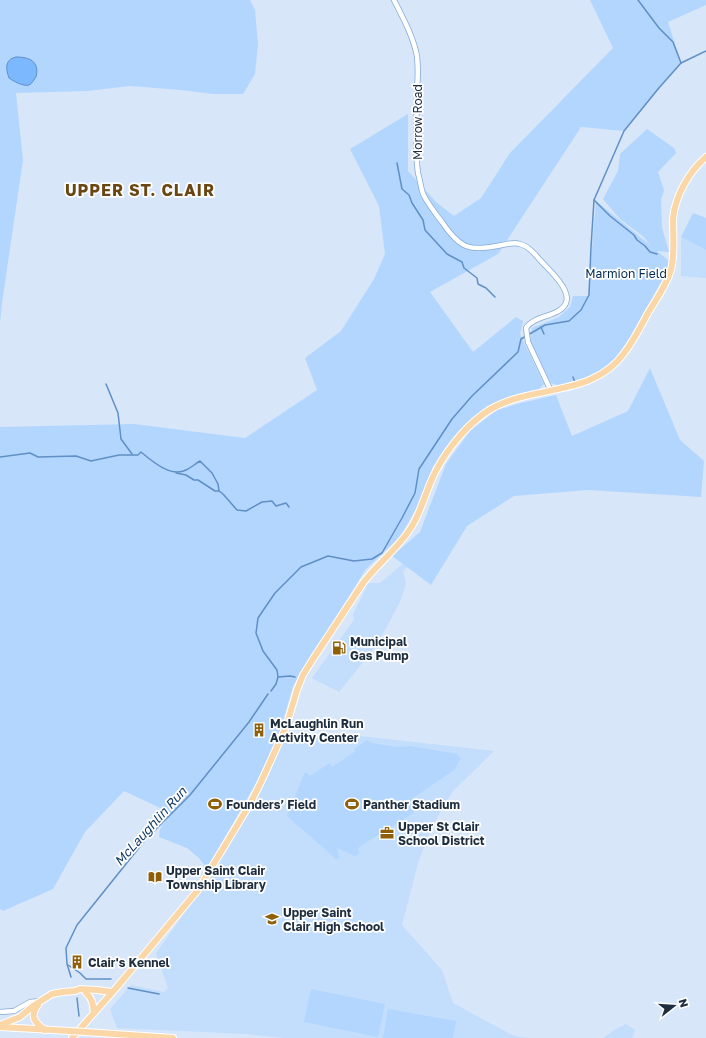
<svg xmlns="http://www.w3.org/2000/svg" width="706" height="1038" viewBox="0 0 706 1038" font-family="'Golos Text',sans-serif">
  <style>
    .built { fill: #c3ddfc }
    .green { fill: #b3d6ff }
    .water { fill: #7cb8fe; stroke: #608fc5 }
    .lines { fill: none; stroke-linecap: round; stroke-linejoin: round }
    .stream { stroke: #608fc5; stroke-width: 1.5 }
    .minor-casing { stroke: #84a9d5; stroke-width: 6 }
    .major-casing { stroke: #fff; stroke-width: 8 }
    .minor { stroke: #fff; stroke-width: 4.5 }
    .major { stroke: #fbd7a7; stroke-width: 6 }
    .major-bridge-casing { stroke: #fff; stroke-width: 8; stroke-linecap: butt }
    .major-bridge { stroke: #fbd7a7; stroke-width: 6 }
    .labels { text-anchor: middle; dominant-baseline: central; stroke-width: 3.5; stroke-linejoin: round; paint-order: stroke }
    .street-label { font-size: 12px; fill: #1f2e3f; stroke: #fff }
    .park-label { font-size: 12px; fill: #002953; stroke: #fff }
    .poi-label { font-size: 12px; font-weight: bold; fill: #1f2e3f; stroke: #fff; text-anchor: start }
    .water-label { font-size: 13px; font-style: italic; fill: #133c69; stroke: #fff }
    .district-label { font-size: 16px; font-weight: bold; letter-spacing: 1px; fill: #694714; stroke: #fff }
  </style>
  <rect width="100%" height="100%" fill="#d7e6f9"/>
  <g class="built">
    <polygon points="681,237 706,250 706,278 681,276"/>
    <polygon points="404,563 408,566 403,572 406,583 400,602 378,643 339,692 312,678 354,620 353,614 369,583 380,583"/>
    <polygon points="342,734 494,751 453,791 431,828 418,863 402,925 442,970 453,1003 510,1034 519,1037 529,1038 285,1038 245,1034 117,1028 110,1009 131,985 164,992 168,988 156,953 204,886 249,810 269,775 282,743"/>
    <polygon points="626,1024 635,1030 632,1038 603,1038 616,1029"/>
  </g>
  <g class="green">
    <polygon points="0,0 250,0 255,10 258,44 255,74 243,94 213,94 181,90 130,86 87,91 16,93 23,160 2,303 0,323"/>
    <polygon points="590,0 706,0 706,5 668,22 681,63 624,131 581,127 498,254 430,292 473,352 516,317 523,321 520,334 544,384 537,391 506,398 487,406 460,430 433,467 416,509 400,537 366,569 293,686 282,725 265,768 208,866 207,865 205,866 199,858 187,848 159,837 160,829 162,827 161,826 165,822 171,813 124,791 85,832 53,889 3,911 0,909 0,427 134,424 245,438 317,390 305,358 341,331 374,279 385,254 379,206 350,149 408,114 408,171 436,202 454,216 481,198 510,153 613,48"/>
    <polygon points="647,129 674,148 676,153 658,172 664,190 661,200 662,228 669,252 657,251 669,261 665,275 630,337 612,364 591,377 560,386 551,383 530,343 532,328 559,317 570,307 573,296 588,296 596,201 650,245 644,237 620,219 603,199 618,171 620,154"/>
    <polygon points="693,213 706,218 706,250 681,237"/>
    <polygon points="650,368 680,440 704,461 701,497 588,490 514,496 467,526 431,585 392,556 420,532 446,464 470,431 497,410 521,403 556,395 572,436 628,411"/>
    <polygon points="367,740 371,743 397,747 410,746 457,754 458,756 461,758 454,770 413,798 414,813 412,814 359,847 358,850 360,853 355,856 337,848 339,858 336,859 287,816 305,772 310,776 330,763 332,767 356,751 354,749"/>
    <polygon points="311,989 385,1004 378,1037 304,1022"/>
    <polygon points="388,1009 456,1021 453,1038 383,1038"/>
  </g>
  <path class="water" d="M16 57C29 57 40 61 36 77 34 79 32 84 29 85 24 87 13 81 9 78 6 69 4 60 16 57Z"/>
  <g class="lines">
    <g class="stream">
      <polyline points="638,0 659,28 673,42 681,63"/>
      <polyline points="397,163 402,189 409,195 412,203 423,220 425,230 447,254 462,262 464,268 477,278 478,284 486,288 495,297"/>
      <polyline points="594,200 610,216 634,235 637,240 645,246 650,252 657,254"/>
      <polyline points="541,327 544,334"/>
      <polyline points="573,377 575,382"/>
      <polyline points="106,384 118,413 121,439 132,454"/>
      <path d="M0 457 30 453 38 457 76 456 91 461 119 455H138L141 452C152 461 171 478 186 470 191 468 195 464 200 461L212 473 218 484 219 491"/>
      <polyline points="176,473 186,475 194,480 198,480 215,491 219,491 223,494 237,510 246,511 262,502 272,501 276,506 286,503 289,507"/>
      <polyline points="278,677 290,676 295,677"/>
      <polyline points="271,691 276,684 278,677 277,670 263,651 256,633 258,618 275,593 301,567 328,556 354,561 372,559 382,553 402,518 415,493 419,469 452,419 472,396 518,352 521,339 545,325 569,321 581,310 589,295 591,247 594,200 624,131 658,89 681,63 706,51"/>
      <polyline points="68,965 80,973 86,979 111,979"/>
      <polyline points="71,977 67,964 66,948 77,925 146,839 190,795 249,722 268,694"/>
      <polyline points="128,988 159,994"/>
      <polyline points="77,998 79,1016"/>
    </g>
    <g class="minor-casing">
      <g id="minor">
        <path d="M394 0C403 18 413 36 417 56 418 66 418 78 417 89 417 117 414 145 418 173 420 180 421 188 423 194 428 204 435 213 442 222 460 249 470 252 502 245 508 244 514 242 520 244 523 245 526 246 528 248 533 251 537 257 541 261 549 270 561 280 565 291 567 295 567 300 566 303 560 317 534 315 526 328L528 342 551 391"/>
        <polyline points="0,1012 14,1011 30,1002 40,1001"/>
      </g>
    </g>
    <g class="major-casing">
      <g id="major">
        <path d="M86 993C93 999 93 1005 94 1013"/>
        <path d="M38 1005C29 1016 35 1023 45 1030"/>
        <polyline points="0,1025 20,1017 33,1006 52,994 63,992 75,991 80,989 97,990 112,992"/>
        <polyline points="0,1027 70,1031"/>
        <polyline points="86,1032 173,1038"/>
        <path d="M72 1038 117 987 198 890 250 804 261 782 286 727 297 690 303 675 313 659 363 583C378 563 399 548 412 526 421 511 425 495 432 479 442 456 462 430 482 415 525 382 591 401 625 352 634 340 641 326 648 313 656 300 666 286 671 270 675 254 673 237 673 219 675 196 689 172 706 157"/>
      </g>
    </g>
    <use href="#minor" class="minor"/>
    <use href="#major" class="major"/>
    <g class="major-bridge-casing">
      <polyline id="major-bridge" points="70,1031 86,1032"/>
    </g>
    <use href="#major-bridge" class="major-bridge"/>
  </g>
  <defs>
    <g id="fuel-bare" transform="scale(1.08)"><path d="M-5.5-6h7V0h2V4h1.3V-2.5L3-4.5l.8-.8L6-3V5H2.5V1h-1V6h-7ZM-4.2-4.7v3.2H.2V-4.7Z" fill="#8e5e08" stroke="#fff" stroke-width="2.5" paint-order="stroke"/></g>
    <g id="building-bare" transform="scale(1.08)"><path d="M-4-6H4V6H1V3H-1V6H-4ZM-2.5-4.3h1.7v1.8h-1.7ZM.8-4.3h1.7v1.8H.8ZM-2.5-1h1.7V.8h-1.7ZM.8-1h1.7V.8H.8Z" fill="#8e5e08" stroke="#fff" stroke-width="2.5" paint-order="stroke"/></g>
    <g id="stadium-bare" transform="scale(1.08)"><path d="M0-5a6.5 5 0 1 0 0 10a6.5 5 0 1 0 0-10ZM-3.5-1.8h7v3.6h-7Z" fill="#8e5e08" stroke="#fff" stroke-width="2.5" paint-order="stroke"/></g>
    <g id="office-bare" transform="scale(1.08)"><path d="M-6-3h4V-5.5h4V-3h4V5H-6ZM-1-4.5V-3h2v-1.5ZM-6 0V1H6V0Z" fill="#8e5e08" stroke="#fff" stroke-width="2.5" paint-order="stroke"/></g>
    <g id="library-bare" transform="scale(1.08)"><path d="M-6-4Q-3-5.5-.7-3.5V5Q-3 3-6 4ZM6-4Q3-5.5 .7-3.5V5Q3 3 6 4Z" fill="#8e5e08" stroke="#fff" stroke-width="2.5" paint-order="stroke"/></g>
    <g id="school-bare" transform="scale(1.08)"><path d="M0-5L7-2L0 1L-7-2ZM-4 1L0 2.5L4 1V4Q0 6-4 4Z" fill="#8e5e08" stroke="#fff" stroke-width="2.5" paint-order="stroke"/></g>
  </defs>
  <g fill-rule="evenodd">
    <use href="#fuel-bare" x="339" y="648"/>
    <use href="#building-bare" x="259" y="730"/>
    <use href="#stadium-bare" x="215" y="804"/>
    <use href="#stadium-bare" x="352" y="804"/>
    <use href="#office-bare" x="387" y="833"/>
    <use href="#library-bare" x="155" y="877"/>
    <use href="#school-bare" x="272" y="919"/>
    <use href="#building-bare" x="77" y="962"/>
  </g>
  <g class="labels">
    <g class="street-label">
      <text transform="translate(417 122) rotate(-90)">Morrow Road</text>
    </g>
    <g class="park-label">
      <text x="626" y="273">Marmion Field</text>
    </g>
    <g class="poi-label">
      <text x="350" y="641">Municipal<tspan x="350" dy="14">Gas Pump</tspan></text>
      <text x="270" y="723">McLaughlin Run<tspan x="270" dy="14">Activity Center</tspan></text>
      <text x="226" y="804">Founders’ Field</text>
      <text x="363" y="804">Panther Stadium</text>
      <text x="398" y="826">Upper St Clair<tspan x="398" dy="14">School District</tspan></text>
      <text x="166" y="870">Upper Saint Clair<tspan x="166" dy="14">Township Library</tspan></text>
      <text x="283" y="912">Upper Saint<tspan x="283" dy="14">Clair High School</tspan></text>
      <text x="88" y="962">Clair's Kennel</text>
    </g>
    <g class="water-label">
      <text transform="translate(150 826) rotate(-48)">McLaughlin Run</text>
    </g>
    <g class="district-label">
      <text x="140" y="190">UPPER ST. CLAIR</text>
    </g>
  </g>
  <g transform="translate(674 1006) rotate(73)" stroke="#ffffff" stroke-width="3" paint-order="stroke">
  <path d="M0-3L7 15L0 10L-7 15Z" fill="#1f2e3f"/>
  <text y="-6" font-size="11" font-weight="bold" text-anchor="middle" fill="#1f2e3f">N</text>
  </g>
</svg>
